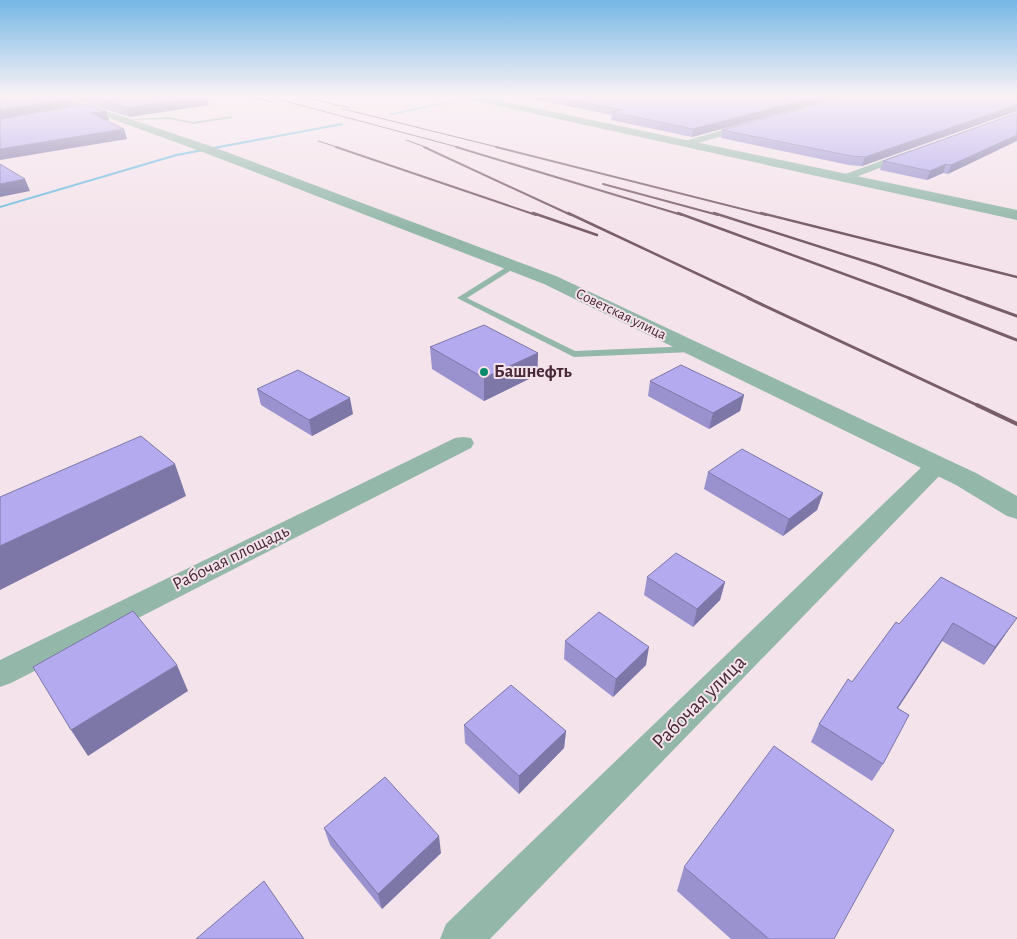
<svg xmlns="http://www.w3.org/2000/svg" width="1017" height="939" viewBox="0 0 1017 939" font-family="'Alegreya Sans',sans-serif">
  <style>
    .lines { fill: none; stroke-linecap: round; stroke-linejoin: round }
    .stream { fill: #68bbe1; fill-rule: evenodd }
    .service { fill: #93b8aa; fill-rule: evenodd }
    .minor { fill: #93b8aa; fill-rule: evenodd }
    .tertiary { fill: #93b8aa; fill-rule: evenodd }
    .rail-far4 { stroke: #795d6a; stroke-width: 1 }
    .rail-far3 { stroke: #795d6a; stroke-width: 2 }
    .rail-far2 { stroke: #795d6a; stroke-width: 2.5 }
    .rail-far1 { stroke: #795d6a; stroke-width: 3 }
    .rail { stroke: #795d6a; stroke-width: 4 }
    .wall { fill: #9a92ce }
    .shaded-wall { fill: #7d77a7 }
    .building { fill: #b3aaef; stroke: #7d77a7 }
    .poi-dot { fill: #0e896b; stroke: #f4e3ea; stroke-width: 2 }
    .labels { text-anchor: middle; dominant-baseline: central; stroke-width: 4; stroke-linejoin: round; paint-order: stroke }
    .far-street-label { font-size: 15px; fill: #492838; stroke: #f4e3ea }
    .poi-label { font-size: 18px; font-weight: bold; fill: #492838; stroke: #f4e3ea; text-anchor: start }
    .street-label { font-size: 18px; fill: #492838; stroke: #f4e3ea }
    .near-street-label { font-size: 21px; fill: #492838; stroke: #f4e3ea }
  </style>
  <rect width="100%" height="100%" fill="#f4e3ea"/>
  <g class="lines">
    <g class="stream">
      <polygon points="476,96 480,96 391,115 389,114"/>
      <polygon points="342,123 343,125 177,156 0,208 0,206 176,154"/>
    </g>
    <g class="service">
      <polygon points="232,116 233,118 193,124 169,119 119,120 169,117 193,122"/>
      <polygon points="511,264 518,266 467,298 575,351 692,346 696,349 692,352 574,357 457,298"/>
    </g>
    <g class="minor">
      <polygon points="752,122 756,125 755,127 687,146 682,143 684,141"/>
      <polygon points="911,150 916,153 914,155 848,180 840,180 839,178 840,176"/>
      <polygon points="463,437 471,438 474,443 471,448 11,683 0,687 0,660 455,438"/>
      <polygon points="937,458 945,460 948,465 945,470 490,939 440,939 446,924 929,460"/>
    </g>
    <g class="tertiary">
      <polygon points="49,96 62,96 216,148 556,276 976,473 1017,496 1017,519 1007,516 956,485 544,284 208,154"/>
      <polygon points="462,96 479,96 1017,210 1017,220 467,99"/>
    </g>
    <g class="rail-far4">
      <polyline points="248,96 272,102"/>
      <polyline points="266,96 461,148"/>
      <polyline points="299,96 350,108"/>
      <polyline points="343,109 501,148"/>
      <polyline points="406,140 428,148"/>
      <polyline points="318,141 340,148"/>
    </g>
    <g class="rail-far3">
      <polyline points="336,147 536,215"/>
      <polyline points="424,147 571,215"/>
      <polyline points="456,147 682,215"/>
      <polyline points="496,147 766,215"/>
      <polyline points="603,184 718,215"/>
    </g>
    <g class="rail-far2">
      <polyline points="533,213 597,235"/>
      <polyline points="568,213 751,299"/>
      <polyline points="678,213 912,299"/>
      <polyline points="714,213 877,265 970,299"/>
      <polyline points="761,213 1017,277"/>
    </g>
    <g class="rail-far1">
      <polyline points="748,298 979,406"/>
      <polyline points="909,298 1017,340"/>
      <polyline points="967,298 1017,316"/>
    </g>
    <polyline class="rail" points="977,405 1017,424"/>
  </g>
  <g class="wall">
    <polygon points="67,96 206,96 209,105 129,117"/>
    <polygon points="518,96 843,96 692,137 611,120 612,115"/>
    <polygon points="1017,96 1017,111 862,166 849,165 721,138 722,130"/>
    <polygon points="1017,113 948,174 943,173 927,180 880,170 883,161"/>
    <polygon points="430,347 538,353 537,375 484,401 432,369"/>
    <polygon points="650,381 744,395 740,411 709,429 648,396"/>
    <polygon points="257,389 353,414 312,436 261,405"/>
    <polygon points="708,472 823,493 817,510 783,536 704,489"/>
    <polygon points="647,577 725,582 720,600 693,627 644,595"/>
    <polygon points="941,577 1005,635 984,665 942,641 898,708 883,764 872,781 811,742 819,724 852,682"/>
    <polygon points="565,641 646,665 613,697 564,659"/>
    <polygon points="464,725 566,731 564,748 519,794 465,743"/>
    <polygon points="324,828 441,853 382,909 330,845"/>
    <polygon points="684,867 834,939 731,939 677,891"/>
  </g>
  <g class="shaded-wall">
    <polygon points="207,96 209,105 129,117 127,108"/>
    <polygon points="819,96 843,96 692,137 693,129"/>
    <polygon points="71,98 74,107 0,120 0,110"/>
    <polygon points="1017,105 1017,111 862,166 865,157"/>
    <polygon points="106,111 109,120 94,122 91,113"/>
    <polygon points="124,129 127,139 0,160 0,149"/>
    <polygon points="1017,135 1017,141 948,174 951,165"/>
    <polygon points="946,164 943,173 927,180 930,171"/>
    <polygon points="25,179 30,191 0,197 0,184"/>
    <polygon points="538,353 537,375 484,401 484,378"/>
    <polygon points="744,395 740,411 709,429 713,413"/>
    <polygon points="350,398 353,414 312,436 309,420"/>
    <polygon points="175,464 186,496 0,590 0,546"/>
    <polygon points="823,493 817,510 783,536 789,519"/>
    <polygon points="725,582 720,600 693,627 697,609"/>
    <polygon points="1017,618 1005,635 984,665 995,647"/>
    <polygon points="953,623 942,641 887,725 897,708"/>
    <polygon points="649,647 646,665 613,697 616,679"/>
    <polygon points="177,665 188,691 88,756 71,730"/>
    <polygon points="566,731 564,748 519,794 519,776"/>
    <polygon points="439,836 441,853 382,909 378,894"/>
  </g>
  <g class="building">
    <polygon points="0,96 63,96 71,98 0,110"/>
    <polygon points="90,96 207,96 127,108"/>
    <polygon points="552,96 819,96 693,129 612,112 622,110"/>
    <polygon points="846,96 1017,96 1017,105 865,157 851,156 722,130"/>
    <polygon points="86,104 106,111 91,113 124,129 0,149 0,119"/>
    <polygon points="1017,113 1017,135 951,165 946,164 930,171 883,161"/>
    <polygon points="0,164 25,179 0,184"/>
    <polygon points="484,325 538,353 484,378 430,347"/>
    <polygon points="681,365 744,395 713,413 650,381"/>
    <polygon points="298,370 350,398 309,420 257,389"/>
    <polygon points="141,436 175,464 0,546 0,497"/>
    <polygon points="742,449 823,493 789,519 708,472"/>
    <polygon points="676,553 725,582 697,609 647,577"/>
    <polygon points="941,577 1017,618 995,647 953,623 897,708 909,715 883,764 819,724 848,679 852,682 896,622 899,624"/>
    <polygon points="133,611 177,665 71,730 33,667"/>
    <polygon points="599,612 649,647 616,679 565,641"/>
    <polygon points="511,685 566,731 519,776 464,725"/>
    <polygon points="774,746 894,830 834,939 769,939 684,867"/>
    <polygon points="385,777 439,836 378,894 324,828"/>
    <polygon points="264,881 304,939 196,939"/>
  </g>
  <linearGradient id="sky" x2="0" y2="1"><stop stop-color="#75b7e5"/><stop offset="0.42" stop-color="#faf2f6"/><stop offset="1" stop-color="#faf2f6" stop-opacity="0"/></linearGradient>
  <rect width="1017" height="227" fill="url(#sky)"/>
  <circle class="poi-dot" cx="484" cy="372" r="5"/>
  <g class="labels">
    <g class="far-street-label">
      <text transform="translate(621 314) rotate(26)">Советская улица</text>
    </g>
    <g class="poi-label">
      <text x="494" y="372">Башнефть</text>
    </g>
    <g class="street-label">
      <text transform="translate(231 558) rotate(-26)">Рабочая площадь</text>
    </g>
    <g class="near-street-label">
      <text transform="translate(699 702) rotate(-45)">Рабочая улица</text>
    </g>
  </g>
</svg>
